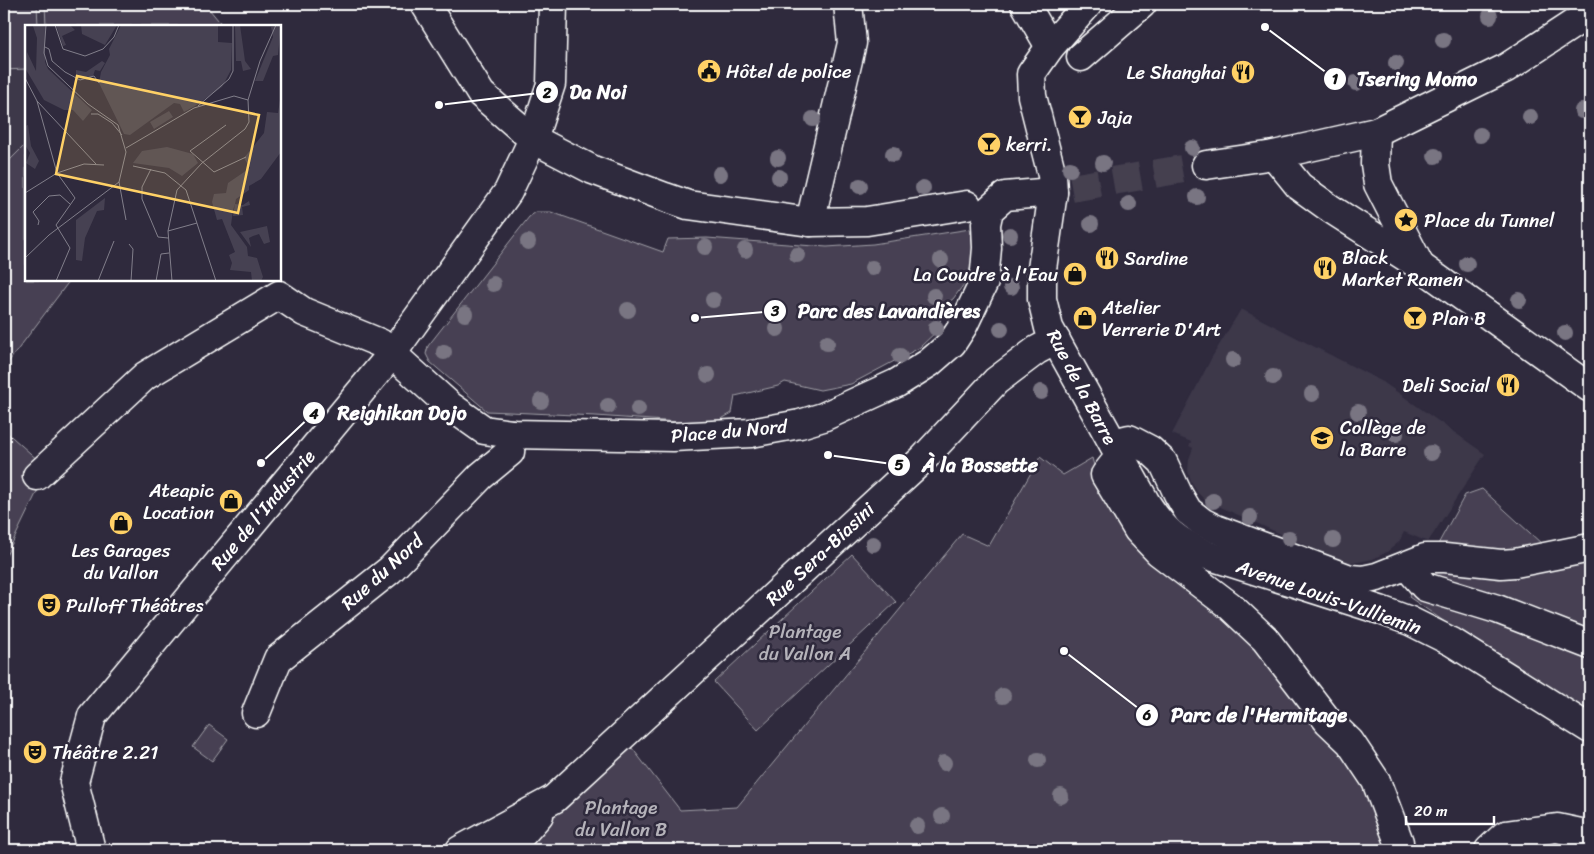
<svg xmlns="http://www.w3.org/2000/svg" width="1594" height="854" viewBox="0 0 1594 854" font-family="Sriracha,sans-serif">
  <style>
    .built { fill: #3c3749 }
    .green { fill: #464152; stroke: #a2a0a8 }
    .lines { fill: none; stroke-linecap: round; stroke-linejoin: round }
    .major-tunnel { stroke: #443f50; stroke-width: 28; stroke-dasharray: 28 14; stroke-linecap: butt }
    .minor-casing { stroke: #fff; stroke-width: 31 }
    .major-casing { stroke: #fff; stroke-width: 31 }
    .minor { stroke: #2f2a3d; stroke-width: 28 }
    .major { stroke: #2f2a3d; stroke-width: 28 }
    .tree { fill: #797582 }
    .labels { text-anchor: middle; dominant-baseline: central; stroke-width: 5; stroke-linejoin: round; paint-order: stroke }
    .poi-label { font-size: 19px; fill: #fff; stroke: #2f2a3d; text-anchor: start }
    .street-label { font-size: 19px; fill: #fff; stroke: #2f2a3d }
    .park-label { font-size: 19px; fill: #b5b3ba; stroke: #2f2a3d }
    .inset-road { fill: none; stroke: #827f8b; stroke-width: 1 }
    .view { fill: #ffd166; fill-opacity: 0.15; stroke: #ffd166; stroke-width: 2.5 }
    .inset-edge { fill: none; stroke: #fff; stroke-width: 2.5 }
    .leader { fill: none; stroke: #fff; stroke-width: 2 }
    .callout-dot { fill: #fff; stroke: #2f2a3d; stroke-width: 2 }
    .mark-label { font-size: 15px; text-anchor: middle; font-weight: bold; fill: #111 }
    .callout-label { font-size: 20px; text-anchor: middle; font-weight: bold; fill: #fff; stroke: #2f2a3d; stroke-width: 5; stroke-linejoin: round; paint-order: stroke }
  </style>
  <rect width="100%" height="100%" fill="#2f2a3d"/>
  <filter id="ink" filterUnits="userSpaceOnUse"><feTurbulence type="fractalNoise" baseFrequency=".02" numOctaves="2"/><feDisplacementMap in="SourceGraphic" scale="10" xChannelSelector="R" yChannelSelector="G"/><feConvolveMatrix kernelMatrix="1 2 1 2 8 2 1 2 1" color-interpolation-filters="sRGB"/></filter>
  <g filter="url(#ink)">
    <g class="built">
      <polygon points="4,4 58,4 59,26 26,26 26,154 4,190"/>
      <polygon points="1241,309 1383,382 1485,454 1428,542 1404,532 1399,542 1387,552 1373,559 1358,562 1343,562 1216,505 1205,500 1197,492 1191,481 1188,471 1189,459 1193,448 1189,446 1191,442 1172,434 1212,357"/>
    </g>
    <g class="green">
      <polygon points="4,4 37,4 38,26 26,26 26,69 4,70"/>
      <polygon points="45,4 205,4 223,26 46,26"/>
      <polygon points="26,144 26,280 70,280 4,368 4,166"/>
      <polygon points="536,212 551,212 663,252 668,239 707,238 827,247 873,244 970,229 974,255 967,280 953,299 939,309 941,316 939,329 919,348 851,384 820,390 785,382 778,386 735,396 732,413 716,422 707,424 596,416 487,411 430,362 426,354 428,346 529,217"/>
      <polygon points="4,430 48,469 4,560"/>
      <polygon points="1040,457 1063,475 1092,458 1097,477 1225,613 1369,780 1391,850 519,850 550,816 632,748 680,810 737,807 962,534 989,546"/>
      <polygon points="1482,489 1566,566 1590,561 1590,713 1458,631 1409,597 1465,495"/>
      <polygon points="852,554 896,602 758,730 714,682"/>
      <polygon points="209,725 228,739 212,761 193,747"/>
      <polygon points="1555,839 1590,850 1497,850"/>
    </g>
    <g class="lines">
      <polyline class="major-tunnel" points="1030,195 1206,165"/>
      <g class="minor-casing">
        <g id="minor">
          <polyline points="1025,4 1050,47"/>
          <path d="M1088 4 1050 47 1031 74 1032 96 1052 175 1053 192 1042 269V299L1049 328 1146 503C1164 531 1176 541 1207 555L1380 610 1410 621 1452 642 1590 729"/>
          <polyline points="1081,57 1142,4"/>
          <polyline points="810,222 852,43 848,4"/>
          <polyline points="1113,443 1129,439 1150,450 1163,462 1178,494 1188,511 1202,522 1216,529 1350,579 1363,580 1377,577 1425,558 1445,558 1501,564 1515,563 1590,548"/>
          <polyline points="1120,456 1105,475 1138,530 1159,552 1230,606 1265,639 1328,721 1350,742 1376,781 1399,842"/>
          <polyline points="37,476 145,376 279,295 304,312 380,343 450,406 484,430 512,434 673,437 751,433 800,424 823,417 897,383 929,363 952,343 963,326 984,282 987,248 986,224 989,210 1005,196 1053,192"/>
          <polyline points="1407,566 1425,587 1497,609 1590,645"/>
          <polyline points="256,713 278,659 390,570 481,476 510,452 512,434"/>
          <polyline points="91,850 74,782 92,716 391,355 508,192 533,139 551,84 553,4"/>
          <polyline points="460,850 554,799 923,459 996,381 1037,350 1056,340"/>
          <polyline points="508,850 539,815"/>
          <polyline points="1489,850 1505,835 1557,828 1590,835"/>
        </g>
      </g>
      <g class="major-casing">
        <g id="major">
          <polyline points="425,4 481,94 533,139 593,170 665,197 688,205 810,222 867,221 967,205"/>
          <polyline points="1376,132 1375,164 1378,184 1419,264"/>
          <polyline points="1274,155 1299,186 1331,209 1420,266 1590,388"/>
          <polyline points="1206,165 1274,155 1376,132 1506,68 1590,13"/>
        </g>
      </g>
      <use href="#minor" class="minor"/>
      <use href="#major" class="major"/>
    </g>
    <g class="tree">
      <circle cx="1490" cy="16" r="8"/>
      <circle cx="1443" cy="40" r="8"/>
      <circle cx="1396" cy="63" r="8"/>
      <circle cx="1356" cy="83" r="8"/>
      <circle cx="1582" cy="111" r="8"/>
      <circle cx="1530" cy="117" r="8"/>
      <circle cx="813" cy="119" r="8"/>
      <circle cx="1480" cy="135" r="8"/>
      <circle cx="1192" cy="148" r="8"/>
      <circle cx="893" cy="154" r="8"/>
      <circle cx="1435" cy="156" r="8"/>
      <circle cx="778" cy="158" r="8"/>
      <circle cx="1103" cy="163" r="8"/>
      <circle cx="1070" cy="169" r="8"/>
      <circle cx="720" cy="174" r="8"/>
      <circle cx="779" cy="177" r="8"/>
      <circle cx="860" cy="186" r="8"/>
      <circle cx="923" cy="188" r="8"/>
      <circle cx="1197" cy="197" r="8"/>
      <circle cx="1129" cy="204" r="8"/>
      <circle cx="1091" cy="224" r="8"/>
      <circle cx="1010" cy="235" r="8"/>
      <circle cx="528" cy="242" r="8"/>
      <circle cx="705" cy="247" r="8"/>
      <circle cx="745" cy="250" r="8"/>
      <circle cx="797" cy="255" r="8"/>
      <circle cx="941" cy="260" r="8"/>
      <circle cx="1467" cy="264" r="8"/>
      <circle cx="872" cy="268" r="8"/>
      <circle cx="493" cy="284" r="8"/>
      <circle cx="1011" cy="287" r="8"/>
      <circle cx="934" cy="296" r="8"/>
      <circle cx="713" cy="300" r="8"/>
      <circle cx="1519" cy="300" r="8"/>
      <circle cx="628" cy="310" r="8"/>
      <circle cx="465" cy="314" r="8"/>
      <circle cx="936" cy="328" r="8"/>
      <circle cx="777" cy="329" r="8"/>
      <circle cx="1001" cy="329" r="8"/>
      <circle cx="1565" cy="333" r="8"/>
      <circle cx="827" cy="343" r="8"/>
      <circle cx="444" cy="352" r="8"/>
      <circle cx="900" cy="356" r="8"/>
      <circle cx="1233" cy="360" r="8"/>
      <circle cx="708" cy="375" r="8"/>
      <circle cx="1273" cy="377" r="8"/>
      <circle cx="1041" cy="392" r="8"/>
      <circle cx="1312" cy="394" r="8"/>
      <circle cx="541" cy="401" r="8"/>
      <circle cx="608" cy="406" r="8"/>
      <circle cx="638" cy="409" r="8"/>
      <circle cx="1358" cy="412" r="8"/>
      <circle cx="1396" cy="434" r="8"/>
      <circle cx="1431" cy="453" r="8"/>
      <circle cx="1213" cy="501" r="8"/>
      <circle cx="1250" cy="517" r="8"/>
      <circle cx="1289" cy="538" r="8"/>
      <circle cx="1333" cy="540" r="8"/>
      <circle cx="873" cy="544" r="8"/>
      <circle cx="1003" cy="696" r="8"/>
      <circle cx="1038" cy="760" r="8"/>
      <circle cx="944" cy="763" r="8"/>
      <circle cx="1061" cy="796" r="8"/>
      <circle cx="942" cy="816" r="8"/>
      <circle cx="917" cy="826" r="8"/>
    </g>
  </g>
  <defs>
    <g id="civic-disc" transform="scale(1.25)"><circle r="9.5" fill="#ffd166" stroke="#2f2a3d"/><path d="M-.6-6.5H3V-4.5H.6V-3L4-1V1h2V6H-6V1h2V-1L-.6-3ZM-1.2 2.5V6h2.4V2.5Z" fill="#111"/></g>
    <g id="restaurant-disc" transform="scale(1.25)"><circle r="9.5" fill="#ffd166" stroke="#2f2a3d"/><path d="M-5-6h1v4h1v-4h1v4h1v-4h1v5L-1.5 .5V6h-2V.5L-5-1ZM5-6V6H3V1.5H1.5Q1.5-4 5-6Z" fill="#111"/></g>
    <g id="bar-disc" transform="scale(1.25)"><circle r="9.5" fill="#ffd166" stroke="#2f2a3d"/><path d="M-6-5H6L.8 .8V4.5H3.5V6h-7V4.5H-.8V.8Z" fill="#111"/></g>
    <g id="sight-disc" transform="scale(1.25)"><circle r="9.5" fill="#ffd166" stroke="#2f2a3d"/><path d="M0-6L1.8-2.2L6-1.7L2.9 1.2L3.7 5.4L0 3.3L-3.7 5.4L-2.9 1.2L-6-1.7L-1.8-2.2Z" fill="#111"/></g>
    <g id="shop-disc" transform="scale(1.25)"><circle r="9.5" fill="#ffd166" stroke="#2f2a3d"/><path d="M-5-2.5h2.3a2.7 3.5 0 0 1 5.4 0H5L5.5 6h-11ZM-1.5-2.5h3a1.5 2.3 0 0 0-3 0Z" fill="#111"/></g>
    <g id="school-disc" transform="scale(1.25)"><circle r="9.5" fill="#ffd166" stroke="#2f2a3d"/><path d="M0-5L7-2L0 1L-7-2ZM-4 1L0 2.5L4 1V4Q0 6-4 4Z" fill="#111"/></g>
    <g id="theatre-disc" transform="scale(1.25)"><circle r="9.5" fill="#ffd166" stroke="#2f2a3d"/><path d="M-5-5.5Q0-4 5-5.5V0Q5 5 0 6Q-5 5-5 0ZM-3.3-2.5H-1v1.5H-3.3ZM1-2.5H3.3v1.5H1ZM-2.8 1Q0 5.5 2.8 1Z" fill="#111"/></g>
  </defs>
  <g fill-rule="evenodd">
    <use href="#civic-disc" x="709" y="71"/>
    <use href="#restaurant-disc" x="1243" y="72"/>
    <use href="#bar-disc" x="1080" y="117"/>
    <use href="#bar-disc" x="989" y="144"/>
    <use href="#sight-disc" x="1406" y="220"/>
    <use href="#restaurant-disc" x="1107" y="258"/>
    <use href="#restaurant-disc" x="1325" y="268"/>
    <use href="#shop-disc" x="1075" y="274"/>
    <use href="#shop-disc" x="1085" y="318"/>
    <use href="#bar-disc" x="1415" y="318"/>
    <use href="#restaurant-disc" x="1508" y="385"/>
    <use href="#school-disc" x="1322" y="438"/>
    <use href="#shop-disc" x="231" y="501"/>
    <use href="#shop-disc" x="121" y="523"/>
    <use href="#theatre-disc" x="49" y="605"/>
    <use href="#theatre-disc" x="35" y="752"/>
  </g>
  <g class="labels">
    <g class="poi-label">
      <text x="726" y="71">Hôtel de police</text>
      <text x="1226" y="72" text-anchor="end">Le Shanghai</text>
      <text x="1098" y="117">Jaja</text>
      <text x="1006" y="144">kerri.</text>
      <text x="1424" y="220">Place du Tunnel</text>
      <text x="1342" y="257">Black<tspan x="1342" dy="22">Market Ramen</tspan></text>
      <text x="1124" y="258">Sardine</text>
      <text x="1058" y="274" text-anchor="end">La Coudre à l'Eau</text>
      <text x="1102" y="307">Atelier<tspan x="1102" dy="22">Verrerie D'Art</tspan></text>
      <text x="1432" y="318">Plan B</text>
      <text x="1490" y="385" text-anchor="end">Deli Social</text>
      <text x="1340" y="427">Collège de<tspan x="1340" dy="22">la Barre</tspan></text>
      <text x="214" y="490" text-anchor="end">Ateapic<tspan x="214" dy="22">Location</tspan></text>
      <text x="121" y="550" text-anchor="middle">Les Garages<tspan x="121" dy="22">du Vallon</tspan></text>
      <text x="66" y="605">Pulloff Théâtres</text>
      <text x="52" y="752">Théâtre 2.21</text>
    </g>
    <g class="street-label">
      <text transform="translate(1082 387) rotate(62)">Rue de la Barre</text>
      <text transform="translate(729 431) rotate(-5)">Place du Nord</text>
      <text transform="translate(263 510) rotate(-50)">Rue de l'Industrie</text>
      <text transform="translate(820 554) rotate(-43)">Rue Sera-Biasini</text>
      <text transform="translate(382 572) rotate(-42)">Rue du Nord</text>
      <text transform="translate(1329 597) rotate(19)">Avenue Louis-Vulliemin</text>
    </g>
    <g class="park-label">
      <text x="805" y="631">Plantage<tspan x="805" dy="22">du Vallon A</tspan></text>
      <text x="621" y="807">Plantage<tspan x="621" dy="22">du Vallon B</tspan></text>
    </g>
  </g>
  <g transform="translate(25 25)">
    <rect width="256" height="256" fill="#2f2a3d"/>
    <path d="M20 0V37L23 44 67 85 58 96 48 85H39L19 75 0 43 2 27 11 46 12 13 8 1ZM31 0H45L50 5 37 11 41 20 38 21ZM56 0 71 1 92 0 80 20 57 9ZM96 0H193V17L207 18 206 45 197 62 170 81 159 87 155 79 149 78 105 110 99 109 74 58 76 47 85 30 84 24ZM210 0H215L220 36 226 44 218 46 216 36H211ZM256 0 253 30 248 31 238 56H230L248 12 246 2ZM77 36 80 38 75 46 70 45 68 51 62 55 51 52V45L61 47ZM256 69V127L236 154 224 161V165L211 174 210 179 218 180 224 176 225 180 217 182 218 190 208 191 210 179 208 185 206 200 222 222 223 231 232 233 238 252 236 256H227L226 247 205 245 207 238 204 230 210 227 197 194 192 195 187 177 189 169 201 168 203 158 225 143 219 133 239 108 242 87 253 88ZM144 86 148 92 129 104 125 97ZM3 100 6 121 14 136 10 144 1 138 5 128 0 120V101ZM142 122 168 129 173 138 157 151 144 143 108 138 117 126ZM80 173 79 185 72 186 60 213 57 236 51 235V195ZM242 201 245 217 239 219 234 209 228 211 224 213 226 222 215 207Z" fill="#464152"/>
    <path class="inset-road" d="M21 0 19 28 23 41 63 79 93 100 101 127 94 157 101 195M30 0 38 24 60 31 78 24 89 12 94 0M20 22 24 24 27 36 40 47 55 55 69 51 74 58 75 55M0 53 12 76 32 148 59 139 79 140M12 76 71 139M173 81 204 54 208 46V0M66 89H73L87 98 97 110M201 100 165 126 189 147 221 132M101 123 169 83 209 71 223 75 235 36 251 0M108 141 140 148 161 165 191 256M126 144 117 162V174L133 212 143 213M0 168 32 148 50 173 31 200 45 223 31 256M13 200 14 196 8 187 24 171 35 170 45 179M143 206 172 198M104 219 108 224 106 256M0 233 24 210 94 157M73 256 89 216M131 256 136 229 144 228M147 256 143 206 152 165 177 138 220 104 224 97 223 75"/>
    <path class="view" d="M52 51 234 90 213 188 31 149Z"/>
    <rect width="256" height="256" class="inset-edge"/>
  </g>
  <path class="leader" d="M1265 27L1335 79M439 105L547 92M695 318L775 311M261 463L314 413M828 455L899 465M1064 651L1147 715"/>
  <g class="callout-dot">
    <circle cx="1265" cy="27" r="5"/>
    <circle cx="439" cy="105" r="5"/>
    <circle cx="695" cy="318" r="5"/>
    <circle cx="261" cy="463" r="5"/>
    <circle cx="828" cy="455" r="5"/>
    <circle cx="1064" cy="651" r="5"/>
    <circle cx="1335" cy="79" r="12"/>
    <circle cx="547" cy="92" r="12"/>
    <circle cx="775" cy="311" r="12"/>
    <circle cx="314" cy="413" r="12"/>
    <circle cx="899" cy="465" r="12"/>
    <circle cx="1147" cy="715" r="12"/>
  </g>
  <g class="mark-label">
    <text x="1335" y="84">1</text>
    <text x="547" y="98">2</text>
    <text x="775" y="316">3</text>
    <text x="314" y="419">4</text>
    <text x="899" y="470">5</text>
    <text x="1147" y="720">6</text>
  </g>
  <g class="callout-label">
    <text x="1417" y="86">Tsering Momo</text>
    <text x="598" y="99">Da Noi</text>
    <text x="889" y="318">Parc des Lavandières</text>
    <text x="402" y="420">Reighikan Dojo</text>
    <text x="980" y="472">À la Bossette</text>
    <text x="1259" y="722">Parc de l'Hermitage</text>
  </g>
  <rect width="1594" height="854" fill="none" stroke="#2f2a3d" stroke-width="20"/>
  <rect x="10" y="10" width="1574" height="834" fill="none" stroke="#fff" stroke-width="2" filter="url(#ink)"/>
  <path d="M1406 816v8h88v-8" fill="none" stroke="#ffffff" stroke-width="2.5"/>
  <text x="1414" y="816" font-size="15" fill="#ffffff" stroke="#2f2a3d" stroke-width="4" paint-order="stroke">20 m</text>
</svg>
